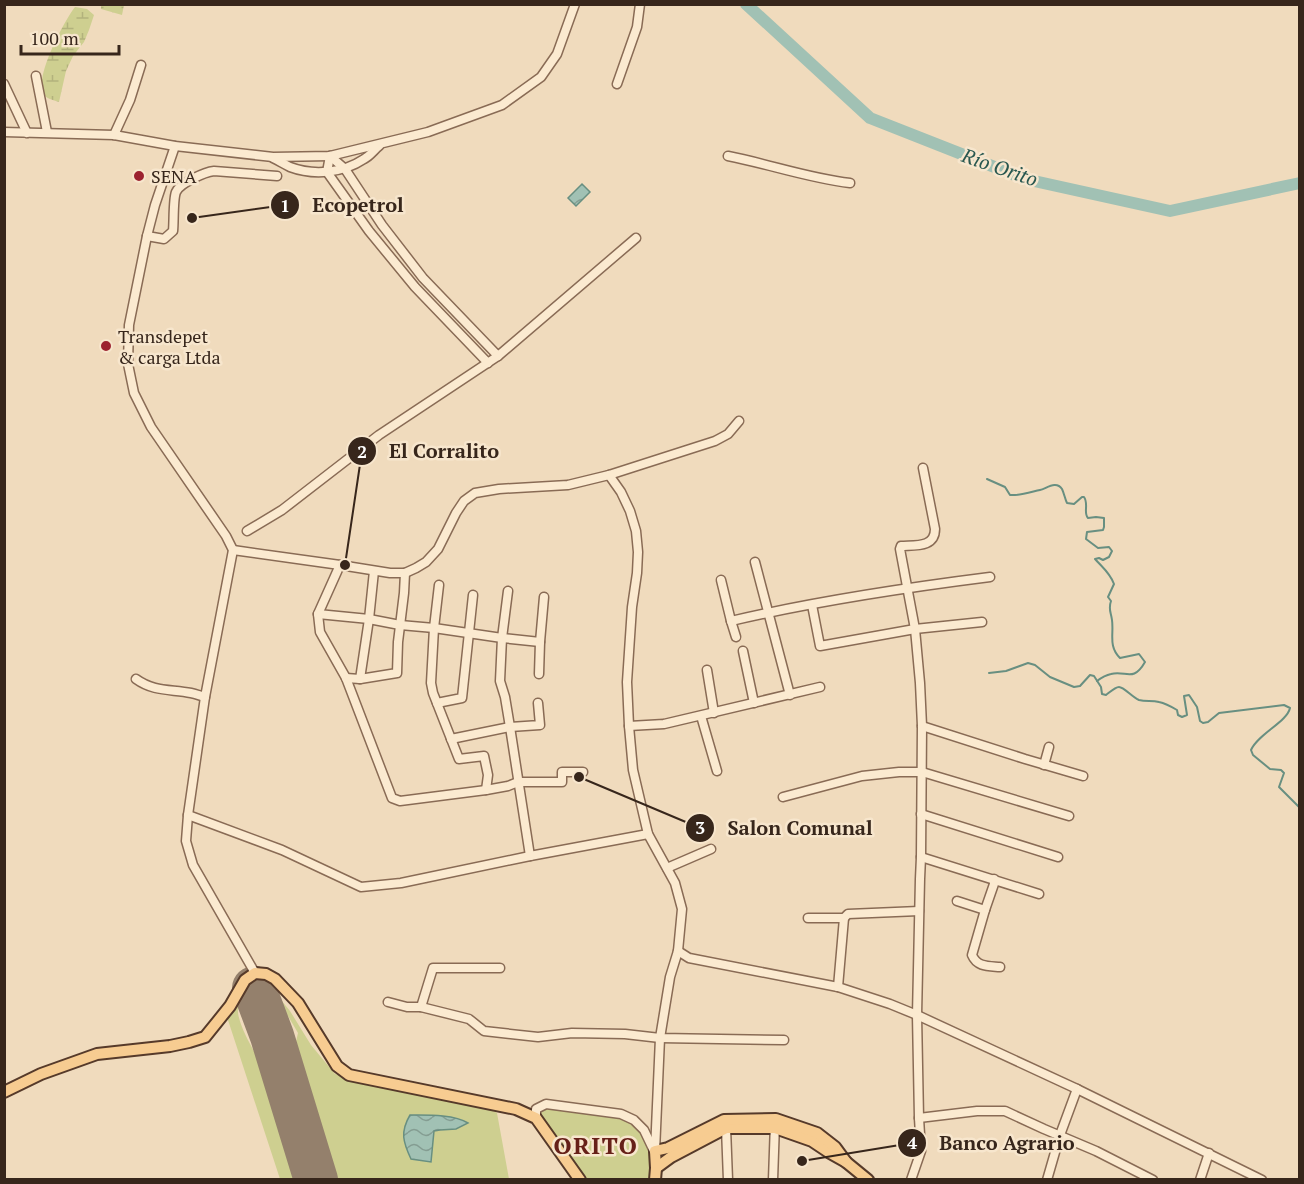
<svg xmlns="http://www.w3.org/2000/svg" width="1304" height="1184" viewBox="0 0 1304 1184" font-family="'PT Serif',serif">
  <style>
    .green { fill: #cecf90; fill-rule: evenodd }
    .wetland { fill: url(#wetland-marsh) }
    .water { fill: url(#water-waves); stroke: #688f81; stroke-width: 1.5 }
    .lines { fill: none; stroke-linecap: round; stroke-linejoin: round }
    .stream { stroke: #688f81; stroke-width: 2 }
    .river { stroke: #a1c1b4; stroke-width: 12 }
    .runway { stroke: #94806c; stroke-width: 44 }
    .minor-casing { stroke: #896b55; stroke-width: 11 }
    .major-casing { stroke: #563a2a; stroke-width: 14 }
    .minor { stroke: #fbead0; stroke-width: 8 }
    .major { stroke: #f7cc91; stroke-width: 10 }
    .poi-dot { fill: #9c222f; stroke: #f7e6cd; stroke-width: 2 }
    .labels { text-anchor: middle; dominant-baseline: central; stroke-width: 5; stroke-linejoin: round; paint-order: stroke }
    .poi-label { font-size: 18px; fill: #37261b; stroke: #f7e6cd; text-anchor: start }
    .water-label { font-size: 20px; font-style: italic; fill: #295850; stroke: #f7e6cd }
    .district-label { font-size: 24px; font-weight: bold; letter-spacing: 1.5px; fill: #662018; stroke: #f7e6cd }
    .leader { fill: none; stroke: #37261b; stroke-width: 2 }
    .callout-dot { fill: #37261b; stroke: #f7e6cd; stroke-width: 2 }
    .mark-label { font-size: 18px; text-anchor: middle; font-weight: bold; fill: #fff }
    .callout-label { font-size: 20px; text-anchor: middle; font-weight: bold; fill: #37261b; stroke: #f7e6cd; stroke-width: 5; stroke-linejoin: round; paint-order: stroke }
  </style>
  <defs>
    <pattern id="wetland-marsh" width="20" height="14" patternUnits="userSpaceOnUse" patternTransform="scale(1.5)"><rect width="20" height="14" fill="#cecf90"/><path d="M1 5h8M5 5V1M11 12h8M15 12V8" fill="none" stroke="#b2b27c"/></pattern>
    <pattern id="water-waves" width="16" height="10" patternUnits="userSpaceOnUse" patternTransform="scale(1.5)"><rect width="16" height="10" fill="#a1c1b4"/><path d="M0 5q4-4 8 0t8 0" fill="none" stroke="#849d92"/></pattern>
  </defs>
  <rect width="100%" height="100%" fill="#f0dbbd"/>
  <g class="green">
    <path d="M255 983 267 987 277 995 290 1011 311 1045 335 1074 489 1109 497 1113 509 1179H329L291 1063 298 1033 278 999 261 986H249C245 992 239 1000 238 1008 236 1023 257 1056 265 1071L268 1074 303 1179H280L227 1017 245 985ZM427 1115 456 1129 440 1130 434 1131 431 1162 411 1159Z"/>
    <polygon points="546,1104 634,1120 655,1151 655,1179 580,1179 536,1109"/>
  </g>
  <g class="wetland">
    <polygon points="101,5 101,4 124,5 122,15 101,9"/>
    <path d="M75 7 87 9 94 15 89 30 84 42 73 56 66 71 59 102C53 100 46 99 43 93 35 76 64 21 75 7Z"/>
  </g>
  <g class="water">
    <polygon points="582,184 590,192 576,206 568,198"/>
    <path d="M410 1115C427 1115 454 1114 468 1123L456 1129 440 1130 434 1131 431 1162 411 1159C403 1142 400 1132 410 1115Z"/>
  </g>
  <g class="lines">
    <g class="stream">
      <path d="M987 479 1005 487 1010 495C1019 496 1031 492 1040 490 1046 489 1056 480 1062 489 1064 493 1065 499 1067 503L1074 504 1082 497H1084C1089 504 1083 513 1088 518L1096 517 1104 518V527L1103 530 1087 532 1086 539 1098 548 1109 547 1112 551 1109 557 1103 560 1099 558 1095 559C1103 568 1110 573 1114 584L1108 597 1111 601C1108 609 1111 612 1112 620 1114 634 1108 646 1120 658L1139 654 1145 662C1133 683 1126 670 1111 674 1106 675 1101 678 1097 681"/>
      <path d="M989 673 1006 671 1028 663 1035 665 1050 677 1074 687 1080 686 1090 675 1094 676 1101 687 1102 694 1106 695C1110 692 1115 687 1119 687 1124 687 1132 697 1139 700 1146 702 1152 700 1159 702 1164 703 1172 707 1177 710L1178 715 1182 717 1187 715 1184 696 1189 695 1197 707 1200 721 1203 723 1208 722 1219 713 1284 705 1290 708C1287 722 1258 734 1251 750L1253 755 1270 769 1281 770 1284 773 1279 787 1300 808"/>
    </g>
    <polyline class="river" points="746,4 870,118 1025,179 1170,211 1300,183"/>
    <polyline class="runway" points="254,988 272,1036 316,1180"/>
    <g class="minor-casing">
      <g id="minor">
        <polyline points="36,76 47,132"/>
        <polyline points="4,84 27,133"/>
        <polyline points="617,84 637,27 640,4"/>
        <polyline points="4,132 114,135 175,146 273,157 330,156 428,132 502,105 541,77 557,54 575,4"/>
        <polyline points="114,135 130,100 141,65"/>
        <polyline points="175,146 155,205 147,236 129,325 128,364 134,393 151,427 226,536 233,550 205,697 188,815 186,841 193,865 255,973"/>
        <polyline points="330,156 327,172 369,231 415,287 488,363"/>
        <polyline points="330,156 345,169 382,225 423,278 498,356"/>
        <path d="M728 156C769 164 808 178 850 183"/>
        <path d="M273 158C279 161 284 164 290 167 314 176 343 173 364 159 370 156 374 150 379 146"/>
        <path d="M147 236 164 239 173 231C174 223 173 199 176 192 180 183 205 172 214 171L277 176"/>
        <polyline points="609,475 621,492 630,511 636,531 638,552 637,573 632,607 627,682 629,726 633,770 648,834 675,883 682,909 678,951 670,977 660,1038 655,1151"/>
        <polyline points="247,531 282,510 379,435 498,356 636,238"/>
        <polyline points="233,550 340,565 390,573 405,573 416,568 426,562 438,549 456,513 464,501 475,493 499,489 568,485 609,475 715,441 728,434 739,421"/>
        <polyline points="755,562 790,695"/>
        <polyline points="340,565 318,614 320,632 346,678 392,798 400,801 486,790 508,786 518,782 562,782 562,772 583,772"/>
        <polyline points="721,580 731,621 736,637"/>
        <polyline points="439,585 434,628 431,683 433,693 459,759 484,756 488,775 486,790"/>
        <polyline points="508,591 502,638 500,681 505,697 510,727 530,856"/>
        <polyline points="812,605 820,646 915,629 982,622"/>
        <polyline points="318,614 369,619 400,625 434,628 502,638 540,642"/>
        <path d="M731 621C816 601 903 588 990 577"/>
        <polyline points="743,651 754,703"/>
        <polyline points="707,670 714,713"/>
        <polyline points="539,674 540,642 544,597"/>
        <polyline points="346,678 360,679 397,673 398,642 404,593 405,573"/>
        <path d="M136 679C154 692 171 689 191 693 196 694 201 696 205 697"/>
        <polyline points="360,679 369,619 374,571"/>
        <polyline points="437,703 462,698 473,595"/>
        <polyline points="701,716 717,771"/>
        <polyline points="629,726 664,724 820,687"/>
        <polyline points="922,726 1025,759 1083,776"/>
        <polyline points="451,739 510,727 540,725 538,703"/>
        <polyline points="1044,765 1049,747"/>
        <polyline points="783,797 862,776 899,772 922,772 1069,816"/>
        <polyline points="921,814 1058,857"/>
        <polyline points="188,815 282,850 361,887 401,883 530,856 648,834"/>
        <polyline points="921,857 1039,894"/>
        <polyline points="667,868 711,849"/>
        <path d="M994 879V884L985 910 972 955C977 967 988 966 1000 967"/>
        <polyline points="957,901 985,910"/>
        <polyline points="808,918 844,918 848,914 919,911"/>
        <polyline points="678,951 689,958 838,987 890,1004 917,1015 1077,1089 1262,1180"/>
        <polyline points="838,987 844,918"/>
        <polyline points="388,1002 407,1007 421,1007 469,1019 484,1031 538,1037 572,1033 625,1034 660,1038 784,1040"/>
        <polyline points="421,1007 433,968 500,968"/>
        <polyline points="536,1118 536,1109 546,1104 621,1114 634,1120 644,1130 654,1151"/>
        <polyline points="919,1118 977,1111 1005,1111 1044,1129 1096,1151 1153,1180"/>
        <polyline points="726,1128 728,1180"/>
        <polyline points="773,1180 775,1123"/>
        <path d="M911 1180 921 1151 919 1118 917 1015 920 879 921 857 922 726 920 683 915 629 900 549 901 546C915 545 935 548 935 529L923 468"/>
        <polyline points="1047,1180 1060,1135 1077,1089"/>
        <polyline points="1200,1180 1209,1153"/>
      </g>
    </g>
    <g class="major-casing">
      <g id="major">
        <polyline points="4,1092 41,1074 97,1054 170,1046 189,1042 205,1037 230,1006 245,980 255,973 266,974 275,979 298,1003 337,1066 349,1075 516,1109 536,1118 580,1180"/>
        <polyline points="656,1168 671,1157 726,1128 775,1128 812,1141 830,1153 846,1162 868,1180"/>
        <polyline points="655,1180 656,1168 655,1151 668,1148 724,1120 776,1119 817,1133 835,1147 846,1162"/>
      </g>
    </g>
    <use href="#minor" class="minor"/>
    <use href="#major" class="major"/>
  </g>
  <g class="poi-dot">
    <circle cx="139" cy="176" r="6"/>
    <circle cx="106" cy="346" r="6"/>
  </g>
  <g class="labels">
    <g class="poi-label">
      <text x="151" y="176">SENA</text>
      <text x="118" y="336">Transdepet<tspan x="118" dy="21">&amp; carga Ltda</tspan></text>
    </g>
    <g class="water-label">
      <text transform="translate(1000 167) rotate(19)">Río Orito</text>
    </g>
    <g class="district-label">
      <text x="596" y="1145">ORITO</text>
    </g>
  </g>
  <path class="leader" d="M192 218L285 205M345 565L362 451M579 777L700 828M802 1161L912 1143"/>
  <g class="callout-dot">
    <circle cx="192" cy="218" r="6"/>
    <circle cx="345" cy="565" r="6"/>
    <circle cx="579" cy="777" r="6"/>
    <circle cx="802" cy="1161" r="6"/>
    <circle cx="285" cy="205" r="15"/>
    <circle cx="362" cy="451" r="15"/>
    <circle cx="700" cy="828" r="15"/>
    <circle cx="912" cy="1143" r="15"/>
  </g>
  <g class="mark-label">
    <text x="285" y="212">1</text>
    <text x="362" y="458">2</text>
    <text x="700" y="834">3</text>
    <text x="912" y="1149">4</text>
  </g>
  <g class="callout-label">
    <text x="358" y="212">Ecopetrol</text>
    <text x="444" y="458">El Corralito</text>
    <text x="800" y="835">Salon Comunal</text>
    <text x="1007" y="1150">Banco Agrario</text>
  </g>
  <rect width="1304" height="1184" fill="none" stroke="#37261b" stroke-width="12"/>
  <path d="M21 45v9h98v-9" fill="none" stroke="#37261b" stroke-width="3"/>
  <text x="30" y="45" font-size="18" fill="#37261b" stroke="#f7e6cd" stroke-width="4.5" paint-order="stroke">100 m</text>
</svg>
